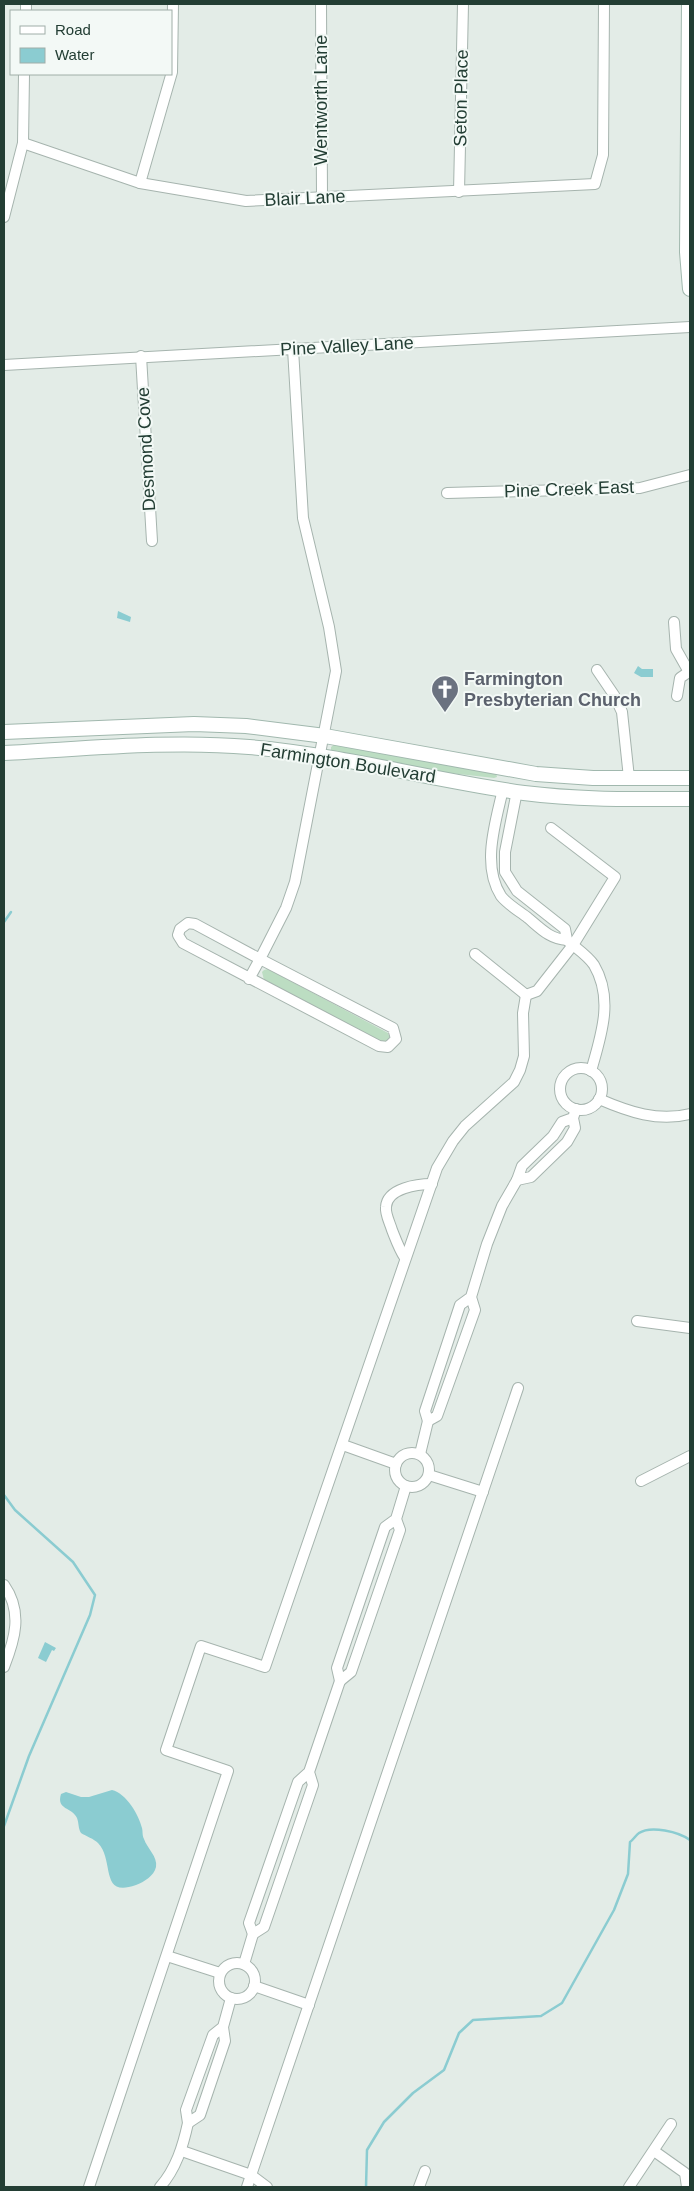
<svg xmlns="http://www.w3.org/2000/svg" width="694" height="2191" viewBox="0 0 694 2191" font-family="Arial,sans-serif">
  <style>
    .green { fill: #bcddc2 }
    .water { fill: #8bccd1 }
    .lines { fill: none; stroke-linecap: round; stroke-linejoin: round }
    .stream { stroke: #8bccd1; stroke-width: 2.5 }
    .street-casing { stroke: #a6b4ae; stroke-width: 12 }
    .secondary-casing { stroke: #a1b8ae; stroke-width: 16 }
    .street { stroke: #fff; stroke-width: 10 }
    .secondary { stroke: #fff; stroke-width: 14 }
    .labels { text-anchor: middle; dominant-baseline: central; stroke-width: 4; stroke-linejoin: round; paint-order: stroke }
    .street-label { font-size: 18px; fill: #233e34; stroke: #f3f9f6 }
    .worship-label { font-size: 18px; font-weight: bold; fill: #5b616d; stroke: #f3f9f6; text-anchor: start }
  </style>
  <rect width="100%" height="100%" fill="#e3ece7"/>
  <g class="green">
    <polygon points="335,744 496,773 497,777 494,778 414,769 331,751 331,747"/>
    <polygon points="268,969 388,1033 390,1039 387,1042 382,1042 264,980 262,972 264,970"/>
  </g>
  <g class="water">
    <polygon points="118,611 131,617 130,622 117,618"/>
    <polygon points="638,666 642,669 653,669 653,677 641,677 634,673"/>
    <polygon points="45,1642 56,1648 54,1651 52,1650 46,1662 38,1658"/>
    <path d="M112 1790C126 1793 139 1815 142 1828 143 1832 142 1835 144 1839 147 1848 158 1857 156 1867 154 1876 144 1882 136 1885 99 1898 115 1861 98 1843 94 1839 86 1836 81 1833 78 1828 79 1823 77 1818 72 1807 56 1810 61 1794L66 1792 81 1797H89Z"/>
  </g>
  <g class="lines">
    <g class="stream">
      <polyline points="4,922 11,912"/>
      <polyline points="4,1495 15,1510 73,1562 95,1595 90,1615 29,1756 4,1826"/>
      <path d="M366 2187 367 2150 384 2122 413 2093 444 2070 459 2033 473 2020 541 2016 562 2003 614 1910 628 1874 630 1842C633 1840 636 1835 639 1833 651 1825 679 1832 690 1840"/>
    </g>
    <g class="street-casing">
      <g id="street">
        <polyline points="321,4 322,197"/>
        <polyline points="26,11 26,4"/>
        <polyline points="23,143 140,183 246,201 595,184 603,155 604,4"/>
        <polyline points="140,183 172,72 173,4"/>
        <polyline points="459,192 463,4"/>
        <polyline points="4,217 23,143 24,74"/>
        <polyline points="141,356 152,541"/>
        <polyline points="4,365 690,327"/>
        <polyline points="447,493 640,488 690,475"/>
        <polyline points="674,622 676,649 689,672"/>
        <polyline points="597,670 614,695 622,712 629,778"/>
        <polyline points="677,696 680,678 690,671"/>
        <path d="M503 789C496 821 481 865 501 896 507 904 519 911 528 918 541 929 550 939 567 940L565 929 517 891 505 872V852L517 791"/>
        <path d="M568 941C577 949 587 955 594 965 614 999 601 1036 591 1071"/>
        <polyline points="475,954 526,995"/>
        <polyline points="249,979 260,959 195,924 188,923 180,929 178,935 183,943 379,1046 388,1047 396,1039 393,1028 260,959 286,908 295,882 336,671 329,627 303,518 293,349"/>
        <polyline points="526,995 537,991 573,945 615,877 551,828"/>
        <circle cx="581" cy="1089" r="21"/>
        <path d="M599 1099C629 1112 658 1122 690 1114"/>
        <polyline points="573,1118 562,1122 553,1136 522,1166 517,1180 531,1177 567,1142 575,1128 573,1118 576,1109"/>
        <path d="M405 1258C399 1249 396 1240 392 1230 390 1223 385 1214 386 1207 387 1188 418 1184 432 1184"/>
        <polyline points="471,1297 460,1305 425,1411 428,1421 437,1416 475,1310 471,1297 487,1244 502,1206 517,1180"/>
        <polyline points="637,1321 690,1328"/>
        <polyline points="343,1445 396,1464"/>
        <circle cx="412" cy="1470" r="17"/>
        <polyline points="420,1454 428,1421"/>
        <polyline points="429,1475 483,1492"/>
        <polyline points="641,1481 690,1456"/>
        <polyline points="396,1519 400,1530 351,1672 340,1681 337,1668 385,1527 396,1519 406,1486"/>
        <path d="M4 1585C23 1612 15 1639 4 1667"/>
        <polyline points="309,1772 313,1785 264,1927 253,1934 249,1923 298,1782 309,1772 340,1681"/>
        <polyline points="167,1956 220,1973"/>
        <circle cx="237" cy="1981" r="18"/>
        <polyline points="244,1964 253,1934"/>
        <polyline points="254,1986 309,2005"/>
        <polyline points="223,2027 213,2035 186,2110 188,2123 200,2115 225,2041 223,2027 231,1998"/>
        <polyline points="182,2151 251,2175 267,2187"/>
        <polyline points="654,2151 685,2173 687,2187"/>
        <polyline points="89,2187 228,1771 166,1750 201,1646 265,1667 437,1168 453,1141 465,1126 514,1082 520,1070 524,1056 523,1013 526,995"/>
        <path d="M160 2187C176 2169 183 2146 188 2123"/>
        <polyline points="247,2187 518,1388"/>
        <polyline points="419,2187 425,2171"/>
        <polyline points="629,2187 671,2124"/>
      </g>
    </g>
    <g class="secondary-casing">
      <g id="secondary">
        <polyline points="689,4 687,252 690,289"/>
        <polyline points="4,732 194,724 246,726 325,736 536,774 593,778 690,778"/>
        <path d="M4 753C84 749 169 740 249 747 342 755 432 780 524 793 580 800 635 799 690 799"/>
      </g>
    </g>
    <use href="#street" class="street"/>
    <use href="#secondary" class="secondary"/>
  </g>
  <defs>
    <g id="church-pin" transform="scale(1.4375)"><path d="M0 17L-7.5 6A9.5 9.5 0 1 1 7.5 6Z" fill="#6b7280" stroke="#f3f9f6"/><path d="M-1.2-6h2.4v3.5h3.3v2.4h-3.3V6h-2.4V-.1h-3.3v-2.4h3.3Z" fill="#fff"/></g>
  </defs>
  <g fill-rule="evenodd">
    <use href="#church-pin" x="445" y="689"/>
  </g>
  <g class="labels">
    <g class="street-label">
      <text transform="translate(461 98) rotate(-89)">Seton Place</text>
      <text transform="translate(321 100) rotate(-90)">Wentworth Lane</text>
      <text transform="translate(305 198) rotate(-3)">Blair Lane</text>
      <text transform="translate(347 346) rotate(-3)">Pine Valley Lane</text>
      <text transform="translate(146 449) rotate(-93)">Desmond Cove</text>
      <text transform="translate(569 489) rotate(-2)">Pine Creek East</text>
      <text transform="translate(348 763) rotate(9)">Farmington Boulevard</text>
    </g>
    <g class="worship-label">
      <text x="464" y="679">Farmington<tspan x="464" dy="21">Presbyterian Church</tspan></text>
    </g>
  </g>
  <rect width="694" height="2191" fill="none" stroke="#233e34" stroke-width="10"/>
  <rect x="10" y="10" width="162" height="65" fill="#f3f9f6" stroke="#a0aea8"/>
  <rect x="20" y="26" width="25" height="8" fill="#ffffff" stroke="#a0aea8"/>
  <text x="55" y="35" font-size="15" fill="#233e34">Road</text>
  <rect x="20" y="48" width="25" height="15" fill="#8bccd1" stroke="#a0aea8"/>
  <text x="55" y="60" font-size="15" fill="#233e34">Water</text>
</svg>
